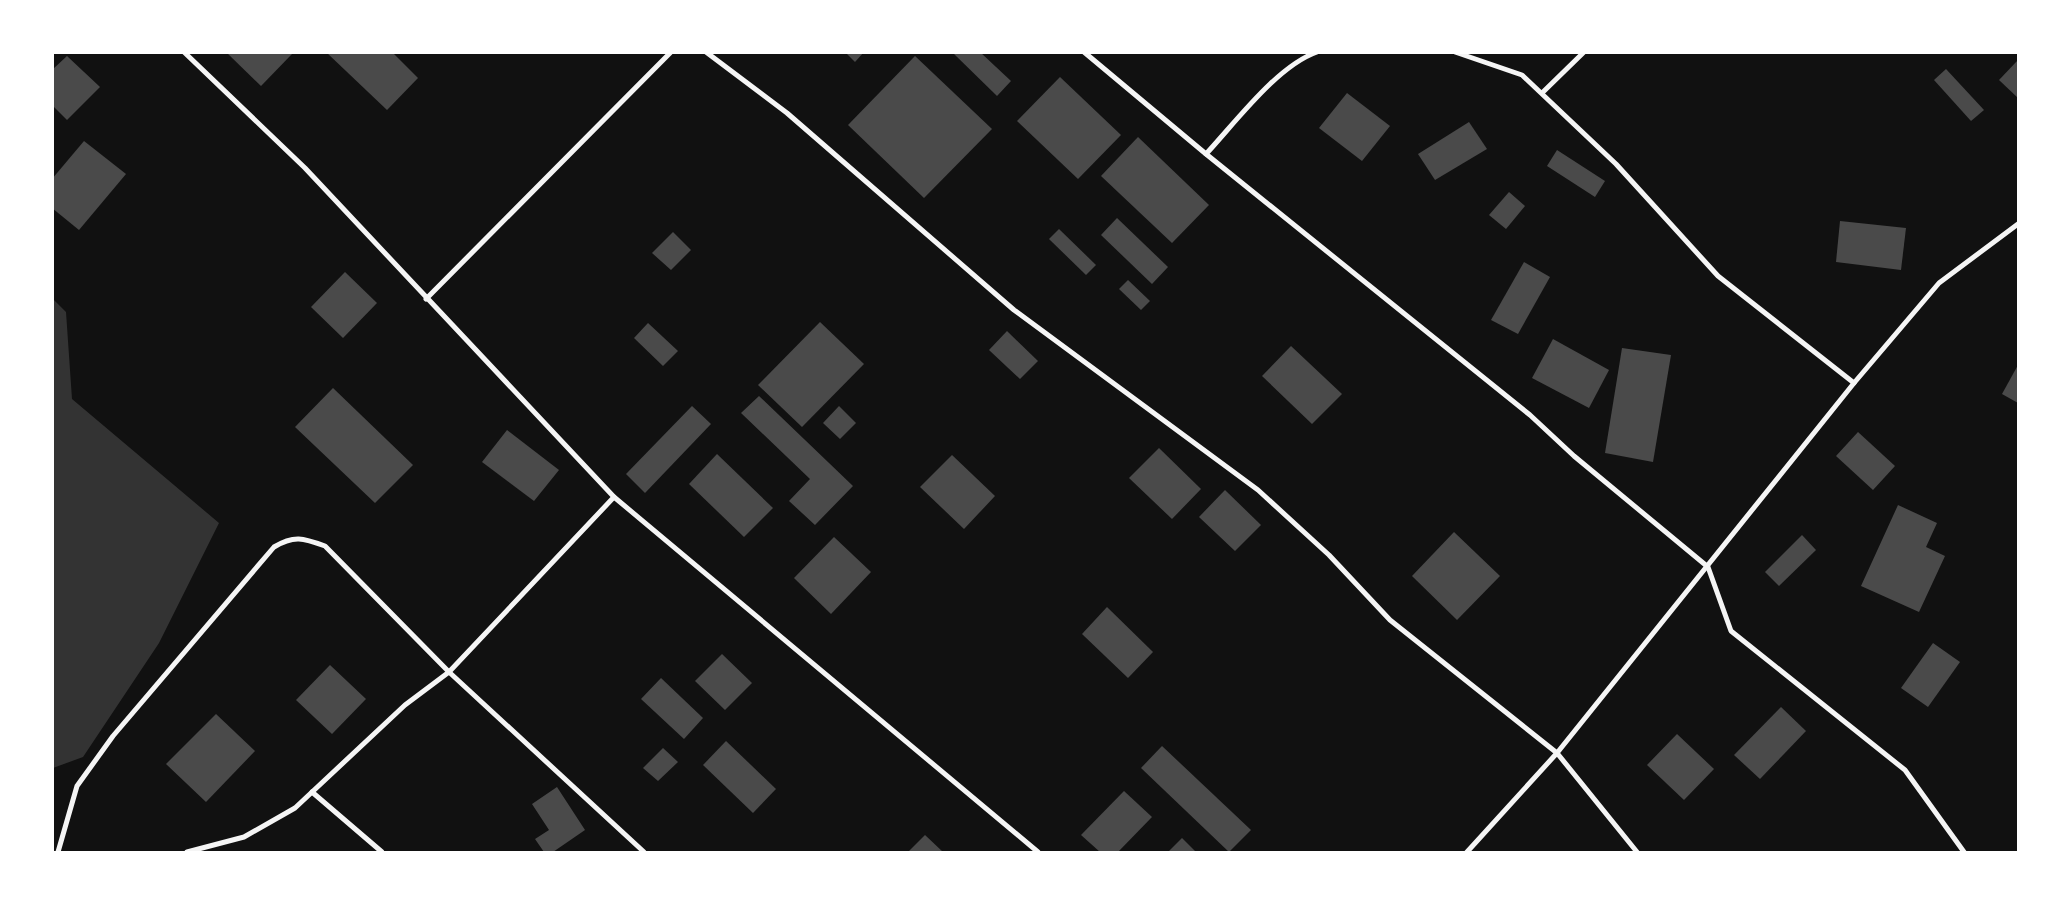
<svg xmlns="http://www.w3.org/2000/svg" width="2071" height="905" viewBox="0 0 2071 905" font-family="'Libre Baskerville',serif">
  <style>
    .water { fill: #333 }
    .building { fill: #4a4a4a }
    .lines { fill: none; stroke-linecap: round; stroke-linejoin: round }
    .minor { stroke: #f5f5f5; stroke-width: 5 }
  </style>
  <rect width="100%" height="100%" fill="#111"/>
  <polygon class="water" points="52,298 66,312 72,399 219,523 159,643 83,757 53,768"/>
  <g class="building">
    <polygon points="226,52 290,52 292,54 261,86"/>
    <polygon points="326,52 392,52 418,78 387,110"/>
    <polygon points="845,52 864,52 855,62"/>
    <polygon points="952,52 980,52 1011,81 997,96"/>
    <polygon points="67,56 100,87 67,120 52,105 52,70"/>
    <polygon points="915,56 992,129 924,198 848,125"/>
    <polygon points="2018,60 2018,98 1999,80"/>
    <polygon points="1946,69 1984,110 1971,121 1934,80"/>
    <polygon points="1060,77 1121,135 1078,179 1017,121"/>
    <polygon points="1347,93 1390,126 1362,161 1319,128"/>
    <polygon points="1469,122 1487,149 1435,180 1418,154"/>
    <polygon points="1138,137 1209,205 1172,243 1101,176"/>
    <polygon points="84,141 126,174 79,230 52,208 52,179"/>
    <polygon points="1557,150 1605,181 1595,197 1547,166"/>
    <polygon points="1509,192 1525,206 1506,229 1489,215"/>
    <polygon points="1117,218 1168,267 1152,284 1101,235"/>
    <polygon points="1840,221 1906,228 1901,270 1836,262"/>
    <polygon points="1059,229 1096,265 1086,275 1049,239"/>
    <polygon points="673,232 691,250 671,270 652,253"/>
    <polygon points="1524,262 1550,277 1518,334 1491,320"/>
    <polygon points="345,272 377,303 343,338 311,307"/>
    <polygon points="1128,280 1150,301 1141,310 1119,289"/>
    <polygon points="820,322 864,364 802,427 758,385"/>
    <polygon points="648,323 678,351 663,366 634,338"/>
    <polygon points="1007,331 1038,361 1020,379 989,350"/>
    <polygon points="1553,339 1609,370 1589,408 1532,378"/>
    <polygon points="1291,346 1342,394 1312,424 1262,376"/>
    <polygon points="1622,348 1671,355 1653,462 1605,453"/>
    <polygon points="2018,365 2018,403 2002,394"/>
    <polygon points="333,388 413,465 375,503 295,427"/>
    <polygon points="759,396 853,486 815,525 789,501 810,479 741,413"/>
    <polygon points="692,406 711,424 645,493 626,474"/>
    <polygon points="839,406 856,423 840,439 823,423"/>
    <polygon points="507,430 559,470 534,501 482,462"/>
    <polygon points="1858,432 1895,466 1873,490 1836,456"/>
    <polygon points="1159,448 1201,489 1172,519 1129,478"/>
    <polygon points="717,454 773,508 744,537 689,484"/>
    <polygon points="952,455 995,496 964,529 920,487"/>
    <polygon points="1225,490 1261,525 1235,551 1199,517"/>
    <polygon points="1898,505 1937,523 1926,547 1945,556 1919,612 1861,586"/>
    <polygon points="1454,532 1500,576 1457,620 1412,576"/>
    <polygon points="1802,535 1816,550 1779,586 1765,572"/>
    <polygon points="834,537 871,572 831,614 794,578"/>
    <polygon points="1107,607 1153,652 1128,678 1082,634"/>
    <polygon points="1933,643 1960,662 1928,707 1901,688"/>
    <polygon points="722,654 752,683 725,710 695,681"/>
    <polygon points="330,665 366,699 332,734 296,700"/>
    <polygon points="661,678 703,718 684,739 641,699"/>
    <polygon points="1781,707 1806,731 1760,779 1734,755"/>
    <polygon points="216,714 255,751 206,802 166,764"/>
    <polygon points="1677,734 1714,769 1684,800 1647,765"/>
    <polygon points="726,741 776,789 753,813 703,765"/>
    <polygon points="1162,746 1251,830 1229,852 1141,768"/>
    <polygon points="663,748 678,762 658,781 643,768"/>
    <polygon points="557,787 585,830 553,852 544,852 535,839 549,830 532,804"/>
    <polygon points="1124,791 1152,817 1118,852 1100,852 1081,835"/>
    <polygon points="925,835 943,852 908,852"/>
    <polygon points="1182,838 1196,852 1168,852"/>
  </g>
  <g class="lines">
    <g class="minor">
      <polyline points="184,52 305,168 614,497 1038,852"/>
      <polyline points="706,52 787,113 1014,310 1258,490 1329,555 1390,620 1557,753 1637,852"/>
      <polyline points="1084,52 1206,154 1530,415 1574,456 1708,567 1731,631 1905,770 1964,852"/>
      <polyline points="1455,52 1522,75 1616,164 1718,276 1854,383"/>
      <polyline points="1542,93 1584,52"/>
      <path d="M1206 154C1235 123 1277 66 1317 52"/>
      <polyline points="426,299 671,52"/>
      <polyline points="312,792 382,852"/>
      <path d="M58 852 77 786 113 736 274 547C294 535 303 538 325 546L449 672 644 852"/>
      <polyline points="187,852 244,837 295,808 405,705 449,672 614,497"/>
      <polyline points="1467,852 1557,753 1854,383 1939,283 2018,224"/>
    </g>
  </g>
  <rect width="2071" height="905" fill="none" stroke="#ffffff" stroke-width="108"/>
</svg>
